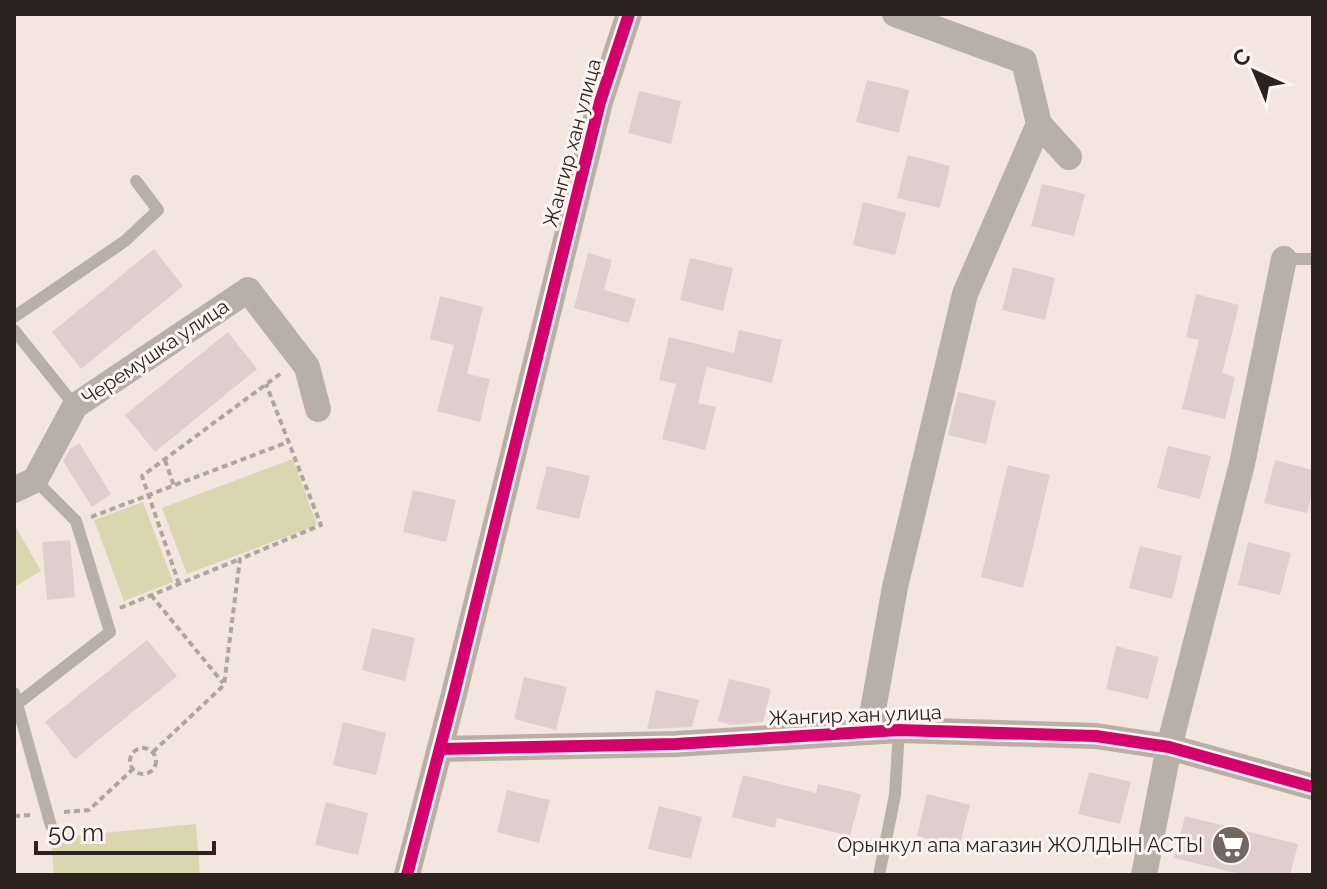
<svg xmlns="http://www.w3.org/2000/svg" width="1327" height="889" viewBox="0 0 1327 889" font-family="Raleway,sans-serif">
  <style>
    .green { fill: #dbd6b0 }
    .building { fill: #dfcecc }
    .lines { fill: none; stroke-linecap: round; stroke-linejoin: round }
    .path { stroke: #ada59e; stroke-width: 4; stroke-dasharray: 6 4; stroke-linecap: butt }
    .service { stroke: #b8b0a6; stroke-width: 12 }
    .minor { stroke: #b8b0a6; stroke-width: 26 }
    .cycleway-casing { stroke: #fbf4f1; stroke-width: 17 }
    .cycleway { stroke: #d6006c; stroke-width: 12 }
    .labels { text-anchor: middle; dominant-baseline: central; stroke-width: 6; stroke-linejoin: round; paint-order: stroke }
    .street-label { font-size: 20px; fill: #2d221d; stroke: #fbf4f1 }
    .poi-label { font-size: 20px; fill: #2d221d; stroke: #fbf4f1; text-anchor: end }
  </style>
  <rect width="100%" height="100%" fill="#f4e6df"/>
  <g class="green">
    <polygon points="293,459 317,525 187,574 162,508"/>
    <polygon points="143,502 173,582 124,601 94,520"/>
    <polygon points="14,524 41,571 14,587"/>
    <polygon points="196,824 200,875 54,875 51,838"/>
  </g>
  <g class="building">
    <polygon points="867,80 909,90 899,133 856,122"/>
    <polygon points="639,91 681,101 671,144 628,133"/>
    <polygon points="908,155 950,166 940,208 897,198"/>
    <polygon points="1042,184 1085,194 1074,236 1031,226"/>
    <polygon points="863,202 906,213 895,255 853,245"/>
    <polygon points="154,249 183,286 81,369 52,332"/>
    <polygon points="588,253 612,260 604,290 636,299 629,323 574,308"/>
    <polygon points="690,258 733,268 723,311 680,300"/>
    <polygon points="1013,267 1055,278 1045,320 1002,310"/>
    <polygon points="1196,294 1239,305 1222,373 1235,377 1225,419 1182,409 1199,340 1186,337"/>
    <polygon points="440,296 483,307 467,374 490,379 480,422 437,411 454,345 430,339"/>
    <polygon points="739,330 782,340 772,383 707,367 698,403 716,407 705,450 662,439 676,384 659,380 669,337 734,353"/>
    <polygon points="228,332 257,369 155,452 125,415"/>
    <polygon points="958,392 996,401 986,444 948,435"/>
    <polygon points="79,443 111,494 92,507 63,461 70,449"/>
    <polygon points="1168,446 1211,456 1200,499 1157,488"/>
    <polygon points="1275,460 1313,470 1313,489 1307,513 1264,503"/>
    <polygon points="1008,465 1050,475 1023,588 981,577"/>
    <polygon points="547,466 590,476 579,519 536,509"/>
    <polygon points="413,490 456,500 446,542 403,532"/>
    <polygon points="70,540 75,597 47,600 42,542"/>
    <polygon points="1248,542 1291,553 1280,595 1238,585"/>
    <polygon points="1140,546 1182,556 1172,599 1129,588"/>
    <polygon points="372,628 415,638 405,681 362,670"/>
    <polygon points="147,640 177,676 75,759 45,722"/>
    <polygon points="1116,646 1159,657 1148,699 1106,689"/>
    <polygon points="524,677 567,687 556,730 514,719"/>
    <polygon points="729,679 771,689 763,722 731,725 718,721"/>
    <polygon points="656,690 699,700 692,727 647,729"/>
    <polygon points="343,722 386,733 376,775 333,765"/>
    <polygon points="1089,772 1131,782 1120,824 1078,814"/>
    <polygon points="743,775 816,793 818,784 861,794 850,836 777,818 775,828 732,817"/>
    <polygon points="507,790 550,800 539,843 497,832"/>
    <polygon points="927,794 970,805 959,847 917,836"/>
    <polygon points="326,802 368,813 358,855 315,845"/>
    <polygon points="659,806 702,817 691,859 648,849"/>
    <polygon points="1185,816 1298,844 1290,875 1244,875 1174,858"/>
  </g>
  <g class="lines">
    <g class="path">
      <polyline points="165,460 174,486"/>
      <polyline points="91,517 288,442"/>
      <polyline points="179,584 142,476 280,374"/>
      <polyline points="151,595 223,683"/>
      <polyline points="120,608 240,559"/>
      <circle cx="143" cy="761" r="13"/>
      <polyline points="153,752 224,685 240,559 321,525 266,384"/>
      <polyline points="64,812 89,810 133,769"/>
      <polyline points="14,816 32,815"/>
    </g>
    <g class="service">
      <polyline points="1284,259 1313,259"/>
      <polyline points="14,317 125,241 158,210 136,181"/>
      <polyline points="14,330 75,406"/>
      <polyline points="14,693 51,826"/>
      <polyline points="17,704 110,632 76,521 35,480"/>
      <polyline points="879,875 895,795 899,730"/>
    </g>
    <g class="minor">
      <polyline points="895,14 1024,61 1039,124 1069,157"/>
      <polyline points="14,490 35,480 75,406 248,290 307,367 318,409"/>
      <polyline points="869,732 895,587 965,294 1039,124"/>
      <polyline points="440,749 676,744 899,730 1096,736 1169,747 1313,787"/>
      <polyline points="407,875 454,694 600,102 629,14"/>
      <polyline points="1144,875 1169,747 1242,464 1284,259"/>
    </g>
    <g class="cycleway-casing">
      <g id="cycleway">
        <polyline points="440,749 676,744 899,730 1096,736 1169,747 1313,787"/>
        <polyline points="407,875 454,694 600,102 629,14"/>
      </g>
    </g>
    <use href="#cycleway" class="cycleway"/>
  </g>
  <defs>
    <g id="supermarket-disc" transform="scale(2)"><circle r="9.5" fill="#736761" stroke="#fbf4f1"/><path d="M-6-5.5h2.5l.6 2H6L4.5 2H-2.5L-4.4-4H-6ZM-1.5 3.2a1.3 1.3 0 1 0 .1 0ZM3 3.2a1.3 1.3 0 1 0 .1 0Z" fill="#fff"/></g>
  </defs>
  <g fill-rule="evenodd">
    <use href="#supermarket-disc" x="1231" y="845"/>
  </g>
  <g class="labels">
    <g class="street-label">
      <text transform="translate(572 143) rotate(-75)">Жангир хан улица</text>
      <text transform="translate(155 352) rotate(-34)">Черемушка улица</text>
      <text transform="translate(855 715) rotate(-2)">Жангир хан улица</text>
    </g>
    <g class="poi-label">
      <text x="1203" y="845">Орынкул апа магазин ЖОЛДЫН АСТЫ</text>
    </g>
  </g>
  <rect width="1327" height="889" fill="none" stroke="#2d221d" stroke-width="32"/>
  <g transform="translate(1255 72) rotate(316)" stroke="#fbf4f1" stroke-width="6" paint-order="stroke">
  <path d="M0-6L14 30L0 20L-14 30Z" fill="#2d221d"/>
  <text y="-12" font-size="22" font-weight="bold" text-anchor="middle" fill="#2d221d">С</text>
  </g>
  <path d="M36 841v12h178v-12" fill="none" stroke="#2d221d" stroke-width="4"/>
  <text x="48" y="841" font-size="24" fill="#2d221d" stroke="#fbf4f1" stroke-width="6" paint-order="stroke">50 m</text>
</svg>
